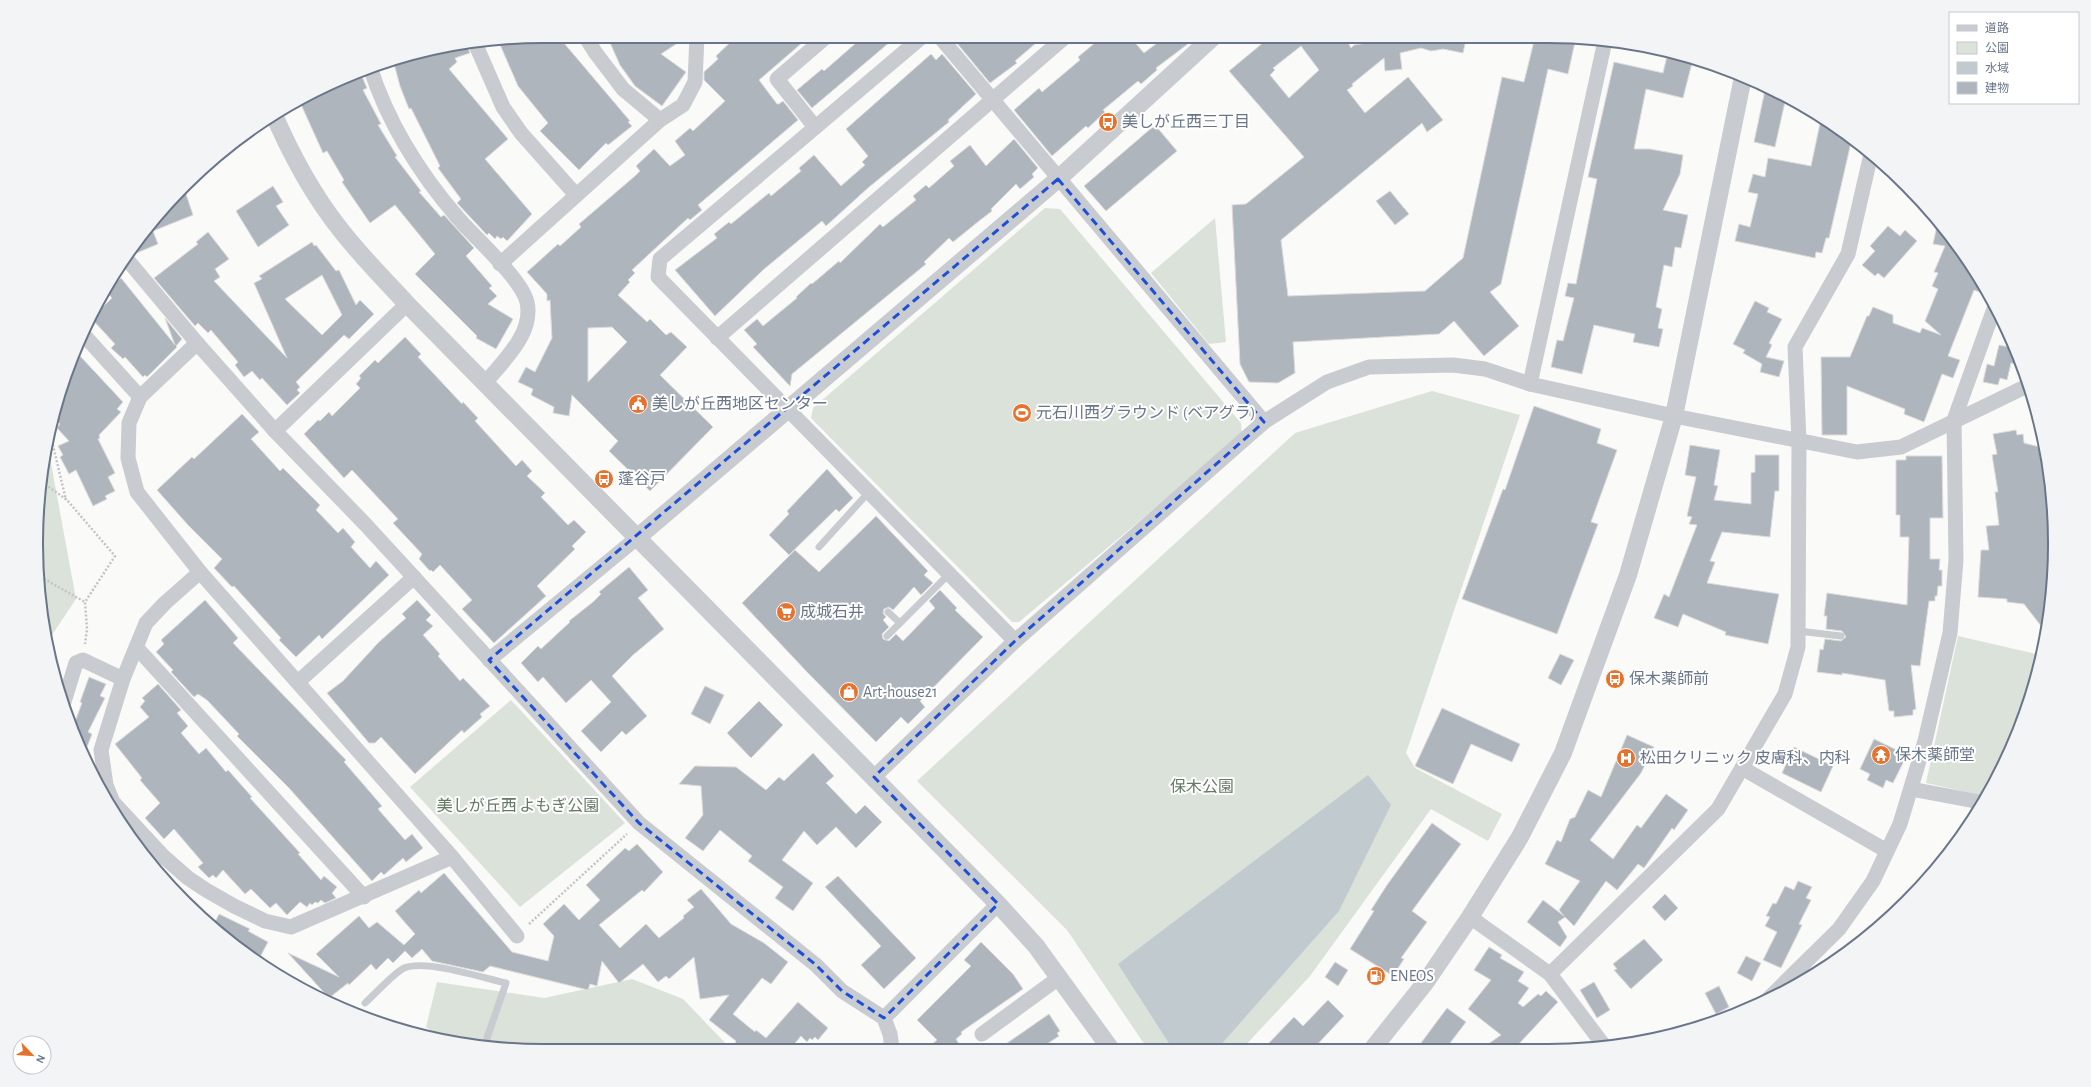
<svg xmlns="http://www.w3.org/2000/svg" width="2091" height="1087" viewBox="0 0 2091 1087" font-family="'Alegreya Sans','Noto Sans JP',sans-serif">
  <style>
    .green { fill: #dbe2d9 }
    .water { fill: #c1cacf }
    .building { fill: #afb5bd; stroke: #dcdcda; fill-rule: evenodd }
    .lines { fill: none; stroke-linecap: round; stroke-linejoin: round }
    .path { stroke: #c2c3c6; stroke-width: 2.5; stroke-dasharray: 2 2; stroke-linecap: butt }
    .service { stroke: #c8cbcf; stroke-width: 7 }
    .minor { stroke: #c8cbcf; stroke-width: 15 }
    .tertiary { stroke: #c8cbcf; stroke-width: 18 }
    .marked { fill: none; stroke: #1d4ed8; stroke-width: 3; stroke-dasharray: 8 5; stroke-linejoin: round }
    .labels { text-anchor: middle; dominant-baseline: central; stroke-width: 4; stroke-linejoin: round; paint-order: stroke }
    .poi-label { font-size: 16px; fill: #697689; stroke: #fff; text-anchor: start }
    .park-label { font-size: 16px; fill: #657a64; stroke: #fff }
    .rim { fill: none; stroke: #697689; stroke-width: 2 }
  </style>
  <rect width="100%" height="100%" fill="#fafaf8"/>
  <g class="green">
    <polygon points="1045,208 1060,209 1241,423 1242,435 1019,622 1012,622 811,418 813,408"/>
    <polygon points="1215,218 1226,342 1209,344 1151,273"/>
    <polygon points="1432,391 1520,415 1406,753 1415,768 1502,814 1488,841 1431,809 1310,976 1243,1048 1147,1048 1067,930 917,781 1295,433"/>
    <polygon points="48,447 76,599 48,641 37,577 37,510"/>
    <polygon points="1958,636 2041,655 2038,675 2003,768 1984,796 1926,783"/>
    <polygon points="511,700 625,823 520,907 410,787"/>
    <polygon points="632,979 683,999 731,1049 572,1050 525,1043 505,1049 441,1038 426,1027 437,982 544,998"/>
  </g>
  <polygon class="water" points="1368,775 1391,805 1339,911 1218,1048 1172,1048 1118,964"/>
  <g class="building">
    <polygon points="544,36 558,36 630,121 628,122 632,126 608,145 606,143 579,170 540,131 548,123 518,86 498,40"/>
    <polygon points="607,36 688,36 661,54 686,72 662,106 635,86 620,65"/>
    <path d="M737 36H810L759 80 777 104H779L783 101 798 120 698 205 702 210 690 220 688 218 632 270 635 273 628 280 630 282 618 295 647 322 650 319 666 335 671 332 687 347 660 375 713 427 650 491 609 451 618 441 572 395 569 416 553 413 554 407 531 395 533 389 518 382 526 367 535 372 552 338 550 300 547 301V294L527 272 558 244 560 246 581 227 579 224 635 176 640 171 636 166 654 149 670 166 685 155 675 141 690 128 693 131 725 101 704 80V72L718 59 716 56ZM612 327 627 342 588 382V328Z"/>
    <polygon points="864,36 897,36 812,108 797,90 822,69 824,71"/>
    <polygon points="963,36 1000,36 1043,37 1015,61 1017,63 990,83 956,42"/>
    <polygon points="1102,37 1130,37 1144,53 1165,37 1197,37 1156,68 1157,70 1141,84 1138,81 1103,110 1105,112 1088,128 1086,126 1052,156 1014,110 1039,88 1042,92 1080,60 1078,57"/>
    <path d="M1270 37H1345L1351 48 1354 45 1380 41V38L1387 37H1467V43L1465 44 1463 53 1443 49 1431 51 1421 48 1400 53 1402 69 1385 71 1384 58 1352 84 1353 86 1347 90 1365 113 1408 77 1443 120 1427 132 1422 123 1281 240 1288 296 1425 291 1463 258 1502 77 1524 82 1535 37H1576L1568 74 1548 69 1501 284 1490 292 1519 326 1484 356 1454 321 1439 334 1293 342 1295 373 1278 383 1249 382 1240 364 1232 205 1246 204 1304 157 1229 71ZM1301 46 1319 70 1289 98 1270 75 1275 70 1273 68Z"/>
    <polygon points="466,44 470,53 455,58 457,62 449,69 508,139 485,159 532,214 507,241 503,237 501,239 497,236 495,239 489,233 487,235 457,203 461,199 438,168 440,166 411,108 409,109 400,86 393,60 445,46"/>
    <polygon points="1668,52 1693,59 1683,98 1646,89 1634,149 1650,149 1683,155 1680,174 1663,210 1688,215 1681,248 1675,247 1672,267 1664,265 1656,307 1662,309 1658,328 1663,329 1659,347 1633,342 1635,334 1594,325 1582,374 1551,367 1557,340 1563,341 1574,298 1565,296 1568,283 1576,284 1597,179 1588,177 1614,62 1663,73"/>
    <polygon points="931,54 936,60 942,54 976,94 948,120 949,122 869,187 826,226 822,221 763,270 715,316 675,270 717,238 714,234 729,222 731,224 769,193 771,196 801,171 799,168 814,155 841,186 865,165 862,162 868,156 846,129"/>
    <polygon points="360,72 367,88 363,90 381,124 378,125 397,156 395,157 421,191 419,192 441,217 444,215 474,248 466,256 492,286 489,288 497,296 488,304 513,319 496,349 476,338 477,336 415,274 435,254 395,205 370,223 342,182 344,180 327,151 323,153 299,100"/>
    <polygon points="1765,90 1780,93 1786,97 1775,147 1754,142"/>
    <polygon points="1821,119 1852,138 1836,208 1829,238 1826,238 1822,253 1816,252 1815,258 1735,241 1739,224 1750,227 1758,194 1748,192 1753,174 1765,177 1768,158 1811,166"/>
    <polygon points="1155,125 1177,151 1106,211 1084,186"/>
    <polygon points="1014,139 1038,168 1032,174 1034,177 1020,189 1016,184 991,209 992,211 979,221 953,242 949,238 924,262 926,264 792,374 790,386 753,347 757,344 744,330 757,319 763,326 797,298 796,297 811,283 812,284 839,261 840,263 880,224 883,227 916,200 913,196 926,185 929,188 954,166 950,161 970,145 986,166"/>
    <polygon points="273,186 283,202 276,206 289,225 258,247 236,211"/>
    <polygon points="184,188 193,215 153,231 158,244 134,254 130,250 162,209"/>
    <polygon points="1390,191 1409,214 1395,225 1376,201"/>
    <polygon points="1938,221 1990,296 1974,290 1948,356 1960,360 1953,378 1942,374 1924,422 1904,414 1905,409 1847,386 1847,435 1822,435 1821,357 1850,357 1867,316 1869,316 1873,307 1893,315 1893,323 1920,333 1922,328 1941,335 1925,321 1938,289 1932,286 1938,273 1934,272 1945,246 1933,244"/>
    <polygon points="1888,226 1900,236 1905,230 1917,241 1884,278 1878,273 1875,276 1862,265 1875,251 1870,246"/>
    <path d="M208 232 229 259 215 269 220 277 214 281 287 358 254 283 262 279 259 276 312 242 314 246 316 245 336 271 339 270 356 305 360 300 374 314 349 339 344 335 296 382 300 387 297 390 300 393 287 405 262 378 260 380 252 371 244 377 235 365 238 362 211 330 208 333 198 323 195 326 154 278 198 244 196 242ZM322 275 342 315 322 335 285 299Z"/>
    <polygon points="121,278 175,345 165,318 182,339 176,346 177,347 147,377 145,375 143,377 125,357 123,359 111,348 115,344 91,318 112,298 106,291"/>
    <polygon points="1755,301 1769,308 1767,312 1782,319 1769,343 1772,345 1766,357 1784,361 1779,377 1760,372 1762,364 1743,353 1745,350 1733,344"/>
    <polygon points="405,337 421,354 418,357 462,404 463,402 478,418 475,421 516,466 522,460 532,471 527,476 545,493 541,497 568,525 574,520 586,532 572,546 575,549 537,586 546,596 494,643 462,609 472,600 440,565 433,572 431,570 430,571 419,559 422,554 393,523 398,519 352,470 344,478 304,434 318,420 320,421 329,412 332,416 360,388 356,384 361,378 359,376 375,360 378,363"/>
    <polygon points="1999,345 2014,348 2021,365 2011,363 2007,380 2000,378 1998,385 1983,382 1987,364 1994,366"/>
    <polygon points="74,352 78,357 80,356 123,402 117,409 121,412 99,435 100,438 98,439 115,473 108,477 115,491 105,496 107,499 93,506 76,470 69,474 60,457 63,455 58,446 69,441 57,428 60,424 53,417 61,409 56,403"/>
    <polygon points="1534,406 1601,429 1597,443 1617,450 1591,522 1598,524 1557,634 1462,599 1503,489 1505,490"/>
    <polygon points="242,414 259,432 251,439 280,471 283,468 320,505 316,510 338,533 343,528 355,542 351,547 370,568 376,561 389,575 322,639 319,635 296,657 279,640 281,638 234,586 232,587 214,568 222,559 188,525 157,490 192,457 194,459"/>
    <polygon points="2016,430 2017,435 2023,434 2024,443 2044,448 2051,477 2054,577 2045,631 2024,604 2007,602 2007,599 1978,597 1981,550 1989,550 1986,526 1999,525 1995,492 1998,492 1992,455 1997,454 1993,434"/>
    <polygon points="1690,445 1720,450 1714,485 1718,486 1714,500 1751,504 1751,473 1755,472 1755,455 1779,455 1779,491 1775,491 1770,537 1722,532 1710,561 1715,562 1707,583 1779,594 1768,644 1725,635 1726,632 1683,614 1678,627 1654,618 1664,594 1669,597 1697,525 1689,524 1692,517 1687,516 1696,477 1685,475"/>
    <polygon points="1906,456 1942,456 1943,518 1930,518 1930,559 1940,559 1939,570 1942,570 1942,586 1938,586 1937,596 1935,596 1935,601 1929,601 1920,666 1911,665 1916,709 1913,710 1913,715 1894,717 1894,711 1889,711 1885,680 1842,673 1842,675 1817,672 1820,649 1823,650 1825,639 1841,641 1846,637 1842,631 1826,629 1827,616 1824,616 1827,593 1907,605 1909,537 1900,537 1900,515 1896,515 1896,460 1906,460"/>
    <polygon points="827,469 853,498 839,512 836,509 789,555 769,535 789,514 787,511"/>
    <polygon points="876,516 928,571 924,575 933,583 921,595 914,587 893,610 889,607 884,609 883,613 886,617 883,620 889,627 882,634 883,639 889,641 896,634 903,641 935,608 929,601 940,590 957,608 955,610 983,637 920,701 925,707 908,724 901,717 876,742 808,673 742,603 795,550 819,572"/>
    <polygon points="629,567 648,590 638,598 664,629 633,655 612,676 647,716 626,735 622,731 601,752 581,731 611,702 591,680 566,703 543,677 538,682 521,663 538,646 541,649 570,622 569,621 593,602 601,594 599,592"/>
    <polygon points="205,600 238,638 233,643 346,760 344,762 382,806 378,809 405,840 412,834 423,848 406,862 403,858 384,875 381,872 372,881 289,788 237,736 239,734 207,700 198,694 194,697 171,672 173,670 156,652 164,644 161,640"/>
    <polygon points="417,600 431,615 426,620 433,626 423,635 440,654 438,656 460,681 463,678 490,706 480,714 482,717 464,733 462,730 415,774 381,737 375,743 369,743 327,693 343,681 379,642 406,618 402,614"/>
    <polygon points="1560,654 1574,660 1561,685 1548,678"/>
    <polygon points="89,677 106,684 100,696 105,698 88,732 92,734 84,755 71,726 73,727 82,703 80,702"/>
    <polygon points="158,684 181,710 177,713 188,726 181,733 199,754 206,748 226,772 228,770 252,797 250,798 300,853 298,854 321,880 324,876 337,887 332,893 336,898 325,903 321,900 318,903 315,902 312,905 310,903 307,907 300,902 287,915 276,903 270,908 251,889 245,894 223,870 216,878 213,875 209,878 198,867 203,863 174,829 164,839 145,818 160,803 140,780 142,778 115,744 149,717 140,707 145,701 142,698"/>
    <polygon points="705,686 724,695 710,724 691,714"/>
    <polygon points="759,701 783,725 751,758 727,733"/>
    <polygon points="1442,708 1520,744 1512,762 1471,744 1453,784 1415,766"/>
    <polygon points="1627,735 1654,747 1641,773 1590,840 1613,859 1637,825 1641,828 1666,794 1688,810 1674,830 1672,828 1644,868 1638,864 1617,890 1606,881 1574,926 1565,917 1558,922 1567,937 1560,947 1527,922 1543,900 1564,916 1559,910 1580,881 1545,864 1557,840 1561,842 1570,819 1575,817 1588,790 1601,797"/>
    <polygon points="1874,739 1907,755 1893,783 1886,780 1883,788 1867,780 1870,774 1860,769"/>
    <polygon points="1794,747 1833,766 1821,792 1782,773"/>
    <polygon points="813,753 834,776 826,783 856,814 865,805 882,822 856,848 836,827 817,845 804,831 782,860 813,883 793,911 775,898 783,887 748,861 752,856 720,830 703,851 685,838 703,815 701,786 679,784 695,766 736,767 766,790 779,777 784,781"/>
    <polygon points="1432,823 1461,844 1412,911 1427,922 1401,958 1404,959 1393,976 1350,949 1374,911 1371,910 1387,885"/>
    <polygon points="637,844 663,872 644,892 642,890 599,925 620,948 646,924 659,938 684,918 683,916 694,907 687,900 701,889 731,924 764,943 788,962 771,984 762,978 733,1014 755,1032 756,1030 766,1038 798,1002 828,1028 818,1040 815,1037 812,1040 810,1038 807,1042 801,1036 790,1049 741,1049 735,1042 736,1041 709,1020 729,995 700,999 694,957 669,979 666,976 658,982 643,964 619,983 602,961 597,986 590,984 588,990 490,966 483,972 432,961 422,949 412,958 405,951 393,963 388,958 376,970 371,964 349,985 348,983 329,998 288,953 339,977 316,954 359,916 369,928 377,922 404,945 415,934 395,911 419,890 421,893 444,873 512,952 548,961 554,936 543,924 564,904 579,920 600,900 586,885 625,848 629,851"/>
    <polygon points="838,876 916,958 884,989 861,965 881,946 825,887"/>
    <polygon points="1798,881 1812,887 1806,898 1811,900 1799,924 1802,925 1781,968 1763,960 1777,932 1765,926 1770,917 1766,916 1773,903 1776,904 1785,886 1794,890"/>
    <polygon points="1665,894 1678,908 1665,921 1652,907"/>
    <polygon points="219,914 250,929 248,931 268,942 258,961 234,946 213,926"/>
    <polygon points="1644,939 1663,960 1631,989 1614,970 1617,969 1613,964"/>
    <polygon points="981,942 1013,974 1023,989 961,1032 962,1034 956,1039 962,1049 926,1049 937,1040 917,1020 971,966 964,960"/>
    <polygon points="1489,947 1502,955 1500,958 1524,972 1518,981 1529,988 1518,1003 1523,1007 1538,994 1541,996 1546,991 1558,1002 1516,1047 1484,1047 1501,1035 1468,1009 1491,980 1474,970"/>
    <polygon points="1746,956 1761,963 1752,981 1737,973"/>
    <polygon points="1335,962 1348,970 1338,986 1325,977"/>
    <polygon points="1594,982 1610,1010 1597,1018 1580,990"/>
    <polygon points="1719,986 1729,1007 1716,1014 1705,993"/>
    <polygon points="1328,1000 1344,1016 1314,1048 1264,1048 1294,1017 1303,1026"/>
    <polygon points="1447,1008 1466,1022 1447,1047 1418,1047"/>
    <polygon points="1049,1014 1060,1031 1057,1033 1059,1036 1041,1048 1000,1048"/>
  </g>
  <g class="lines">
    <g class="path">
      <polyline points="50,433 66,500"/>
      <polyline points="42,482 67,500 115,556 85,602 87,629 85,644"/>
      <polyline points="37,575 85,602"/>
      <polyline points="529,924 627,834"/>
    </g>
    <g class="service">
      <polyline points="819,547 868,493"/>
      <polyline points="888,612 900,623"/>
      <polyline points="1798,631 1841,636"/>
      <polyline points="887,636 949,574"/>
      <path d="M365 1003C374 995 395 972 404 968 425 959 483 978 506 983L487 1038 488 1046"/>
    </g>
    <g class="minor">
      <polyline points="585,36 595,52 623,89 660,120"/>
      <polyline points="923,36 660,259 658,277 1015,641"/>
      <polyline points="939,36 1264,422"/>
      <polyline points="475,43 503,107 521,133 576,195"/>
      <path d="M370 67C388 123 420 174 458 218 475 238 521 278 527 302 534 333 504 360 486 382"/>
      <polyline points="815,127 777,79 827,36"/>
      <polyline points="125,257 197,343 275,431 366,525 639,823 816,965 842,991 884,1018 890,1034 892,1049"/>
      <polyline points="500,264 660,120 683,105 695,82 697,36"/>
      <polyline points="83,334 140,397"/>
      <polyline points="717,338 1065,37"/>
      <polyline points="197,343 140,397 129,423 128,458 137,492 200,572 452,857 517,936"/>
      <polyline points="1530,384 1605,41"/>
      <polyline points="275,431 407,304"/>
      <polyline points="200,572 165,603 146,623 123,679 101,750 106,785 113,802 164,857 188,878 206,890 234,906 265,921 291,927 452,857"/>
      <polyline points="137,648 364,897"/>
      <polyline points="489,660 638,537"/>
      <polyline points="298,682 414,577"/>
      <polyline points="63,705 76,663 83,660 123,679"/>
      <polyline points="1742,768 1887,851"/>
      <polyline points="874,777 1015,641 1264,422 1327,382 1369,367 1453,365 1485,369 1530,384 1674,416 1857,452 1901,447 2029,385"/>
      <polyline points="1911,789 1980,802"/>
      <polyline points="1470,917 1550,974 1605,1047"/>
      <polyline points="1550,974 1718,809 1785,694 1798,647 1799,441 1795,347 1848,254 1871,154"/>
      <polyline points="1769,998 1839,929 1873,881 1900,824 1925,741 1950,633 1956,560 1954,420 1995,306"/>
      <polyline points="884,1018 998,904"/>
      <polyline points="982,1034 1060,977"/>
    </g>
    <g class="tertiary">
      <path d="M274 115C291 154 313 195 340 229 360 255 384 279 407 304L998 904 1036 946 1110 1048"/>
      <polyline points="638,537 1058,179 1213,37"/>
      <polyline points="1374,1047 1425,983 1470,917 1520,837 1563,753 1628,575 1674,416 1743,77"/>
    </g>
  </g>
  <path class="marked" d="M1058 179 1264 422 1015 641 874 777 998 904 884 1018 842 991 816 965 639 823 489 660Z"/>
  <defs>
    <g id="bus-disc" transform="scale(1)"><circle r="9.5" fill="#e5722d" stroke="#fff"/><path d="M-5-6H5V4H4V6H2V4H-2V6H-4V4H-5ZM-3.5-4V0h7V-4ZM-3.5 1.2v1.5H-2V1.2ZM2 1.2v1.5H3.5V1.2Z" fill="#fff"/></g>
    <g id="civic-disc" transform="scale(1)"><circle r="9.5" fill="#e5722d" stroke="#fff"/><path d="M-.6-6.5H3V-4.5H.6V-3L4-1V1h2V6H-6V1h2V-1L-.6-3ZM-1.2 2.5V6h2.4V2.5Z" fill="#fff"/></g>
    <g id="stadium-disc" transform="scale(1)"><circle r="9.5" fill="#e5722d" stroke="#fff"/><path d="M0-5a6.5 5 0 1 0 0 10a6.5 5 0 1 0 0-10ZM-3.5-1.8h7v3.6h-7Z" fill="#fff"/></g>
    <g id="supermarket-disc" transform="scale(1)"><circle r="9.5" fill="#e5722d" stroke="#fff"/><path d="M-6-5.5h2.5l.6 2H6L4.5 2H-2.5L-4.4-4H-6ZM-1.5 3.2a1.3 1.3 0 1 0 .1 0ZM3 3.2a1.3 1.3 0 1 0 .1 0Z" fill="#fff"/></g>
    <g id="shop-disc" transform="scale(1)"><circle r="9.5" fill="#e5722d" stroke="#fff"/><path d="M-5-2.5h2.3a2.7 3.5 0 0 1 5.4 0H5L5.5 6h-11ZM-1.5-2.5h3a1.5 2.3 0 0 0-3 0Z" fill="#fff"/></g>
    <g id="temple-disc" transform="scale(1)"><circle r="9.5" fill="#e5722d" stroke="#fff"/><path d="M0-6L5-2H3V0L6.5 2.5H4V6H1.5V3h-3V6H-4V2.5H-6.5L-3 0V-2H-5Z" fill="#fff"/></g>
    <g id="hospital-disc" transform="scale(1)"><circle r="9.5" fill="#e5722d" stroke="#fff"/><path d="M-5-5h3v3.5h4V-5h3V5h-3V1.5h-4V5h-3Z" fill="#fff"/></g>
    <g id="fuel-disc" transform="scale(1)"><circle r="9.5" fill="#e5722d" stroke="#fff"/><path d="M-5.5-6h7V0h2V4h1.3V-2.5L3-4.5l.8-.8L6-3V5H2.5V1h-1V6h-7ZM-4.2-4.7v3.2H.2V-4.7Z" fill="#fff"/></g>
  </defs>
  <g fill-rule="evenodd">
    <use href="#bus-disc" x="1108" y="122"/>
    <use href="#civic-disc" x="638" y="404"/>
    <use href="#stadium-disc" x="1022" y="413"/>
    <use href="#bus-disc" x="604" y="479"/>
    <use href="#supermarket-disc" x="786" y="612"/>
    <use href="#bus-disc" x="1615" y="679"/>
    <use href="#shop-disc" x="849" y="692"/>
    <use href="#temple-disc" x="1881" y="755"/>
    <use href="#hospital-disc" x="1626" y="758"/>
    <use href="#fuel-disc" x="1376" y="976"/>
  </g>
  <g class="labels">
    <g class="poi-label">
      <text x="1122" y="122">美しが丘西三丁目</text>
      <text x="652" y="404">美しが丘西地区センター</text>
      <text x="1036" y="413">元石川西グラウンド (ベアグラ)</text>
      <text x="618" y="479">蓬谷戸</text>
      <text x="800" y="612">成城石井</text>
      <text x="1629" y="679">保木薬師前</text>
      <text x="863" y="692">Art-house21</text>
      <text x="1895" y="755">保木薬師堂</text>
      <text x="1640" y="758">松田クリニック 皮膚科、内科</text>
      <text x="1390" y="976">ENEOS</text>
    </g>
    <g class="park-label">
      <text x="1202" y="787">保木公園</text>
      <text x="518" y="806">美しが丘西 よもぎ公園</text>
    </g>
  </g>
  <path d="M0 0H2091V1087H0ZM543 43H1548A500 500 0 0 1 2048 543V544A500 500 0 0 1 1548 1044H543A500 500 0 0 1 43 544V543A500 500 0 0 1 543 43Z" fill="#f3f4f6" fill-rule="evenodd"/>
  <path class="rim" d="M543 43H1548A500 500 0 0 1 2048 543V544A500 500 0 0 1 1548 1044H543A500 500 0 0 1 43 544V543A500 500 0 0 1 543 43Z"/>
  <rect x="1949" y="12" width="130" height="92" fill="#ffffff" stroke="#c3c8d0"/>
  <rect x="1957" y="25" width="20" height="6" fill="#c8cbcf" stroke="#c3c8d0"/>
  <text x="1985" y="32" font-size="12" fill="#697689">道路</text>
  <rect x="1957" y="42" width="20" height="12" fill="#dbe2d9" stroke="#c3c8d0"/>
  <text x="1985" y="52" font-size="12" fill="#697689">公園</text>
  <rect x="1957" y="62" width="20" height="12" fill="#c1cacf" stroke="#c3c8d0"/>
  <text x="1985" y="72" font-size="12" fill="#697689">水域</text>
  <rect x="1957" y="82" width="20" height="12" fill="#afb5bd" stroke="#c3c8d0"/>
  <text x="1985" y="92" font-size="12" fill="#697689">建物</text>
  <g transform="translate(32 1055) rotate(115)"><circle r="19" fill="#ffffff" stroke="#c3c8d0"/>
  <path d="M0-3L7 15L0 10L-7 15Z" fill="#e5722d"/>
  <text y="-6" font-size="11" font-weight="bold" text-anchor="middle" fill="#697689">N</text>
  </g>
</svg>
